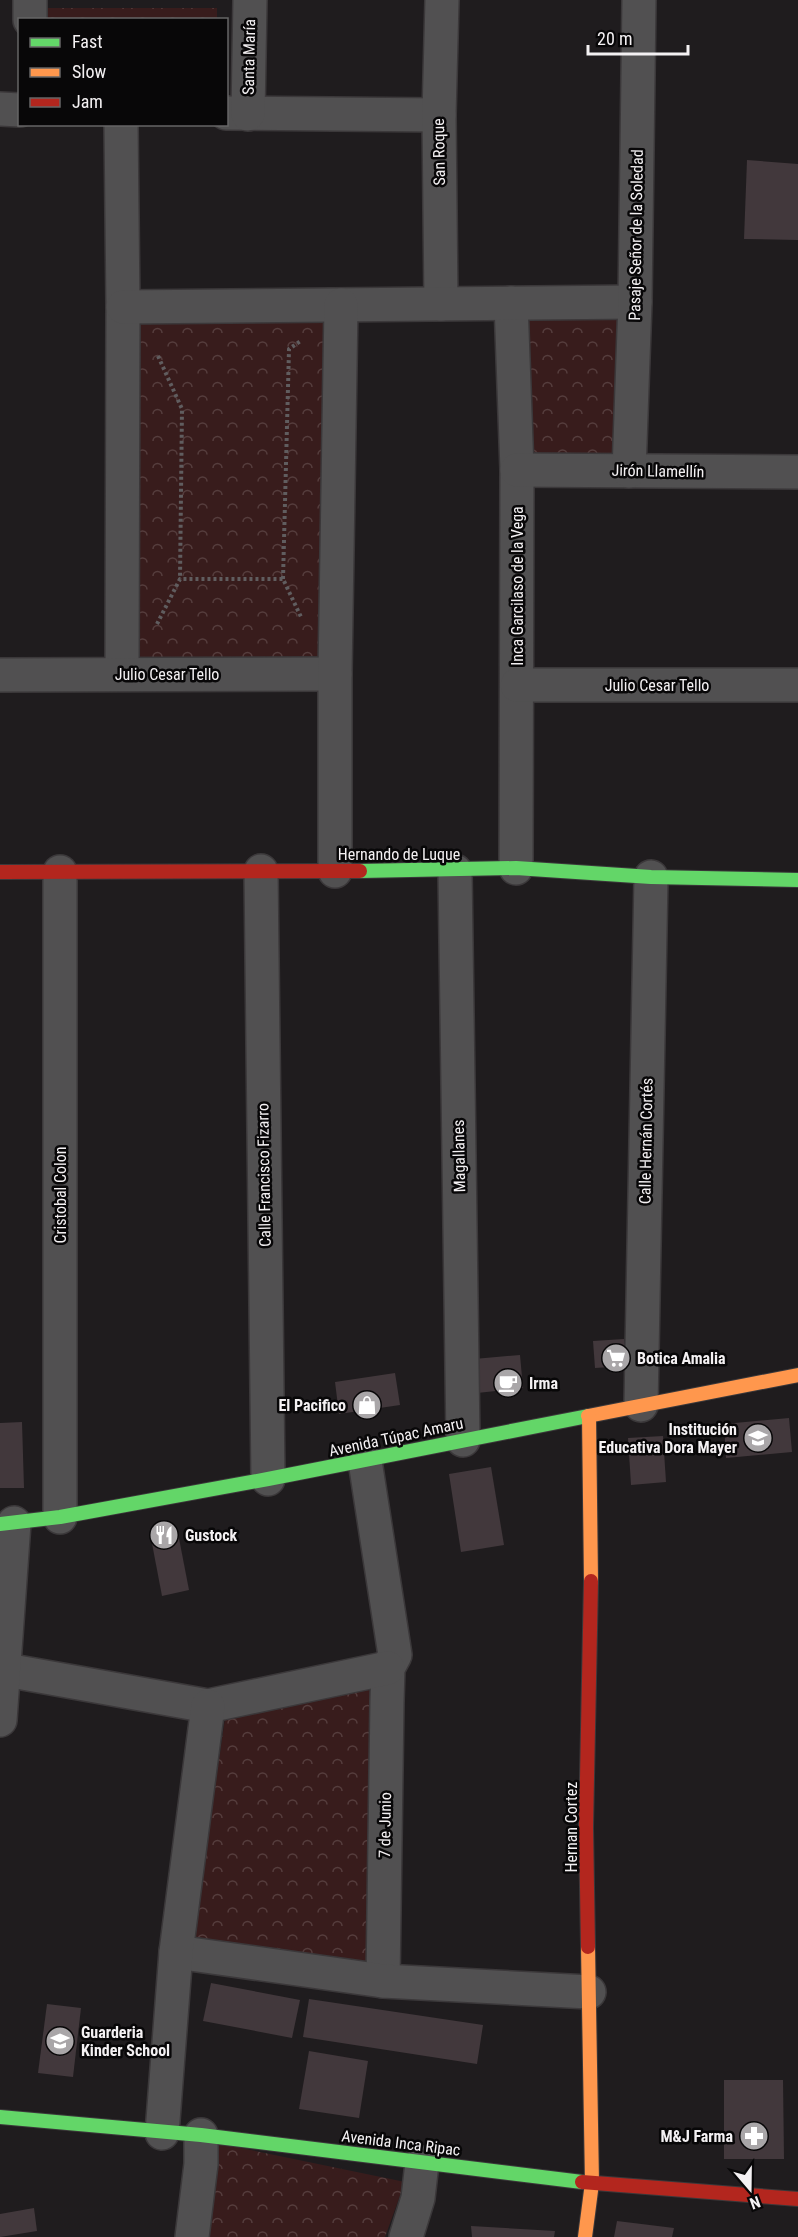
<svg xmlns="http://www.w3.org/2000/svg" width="798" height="2237" viewBox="0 0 798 2237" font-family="'Roboto Condensed',sans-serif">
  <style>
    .park { fill: url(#park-crowns) }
    .building { fill: #42383c }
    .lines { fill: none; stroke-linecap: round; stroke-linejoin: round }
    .street-casing { stroke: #3b383a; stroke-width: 36 }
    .fast-casing { stroke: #3b383a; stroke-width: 16 }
    .slow-casing { stroke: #3b383a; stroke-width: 16 }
    .jam-casing { stroke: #3b383a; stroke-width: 16 }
    .path { stroke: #605d5f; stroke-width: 4; stroke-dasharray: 3 3; stroke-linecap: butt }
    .street { stroke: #515051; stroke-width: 33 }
    .fast { stroke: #63d668; stroke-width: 14 }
    .slow { stroke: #ff974d; stroke-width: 14 }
    .jam { stroke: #b3261e; stroke-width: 14 }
    .labels { text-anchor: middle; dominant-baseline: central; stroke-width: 5; stroke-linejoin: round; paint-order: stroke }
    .street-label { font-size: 16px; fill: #f4f1f3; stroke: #080708 }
    .poi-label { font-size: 16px; font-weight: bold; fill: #f4f1f3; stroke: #080708; text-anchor: start }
  </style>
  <defs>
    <pattern id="park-crowns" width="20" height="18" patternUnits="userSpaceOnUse" patternTransform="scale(1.5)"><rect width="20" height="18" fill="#381c1c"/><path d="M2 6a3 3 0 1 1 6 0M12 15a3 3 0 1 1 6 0" fill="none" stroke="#553d3d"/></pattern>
  </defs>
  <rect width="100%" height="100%" fill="#1f1c1e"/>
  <g class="park">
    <polygon points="38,8 217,8 217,19 38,20"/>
    <polygon points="622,314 622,462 525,461 521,315"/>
    <polygon points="319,316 331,326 324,658 145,664 135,655 135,327 141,317"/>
    <polygon points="370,1681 382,1690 374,1963 193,1937 226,1712"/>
    <polygon points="212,2142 405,2182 385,2237 204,2237"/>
  </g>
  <g class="building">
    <polygon points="747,160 798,164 798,240 744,239"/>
    <polygon points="624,1339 626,1366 595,1368 593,1341"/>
    <polygon points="520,1355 523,1388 477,1393 474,1359"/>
    <polygon points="395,1373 400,1405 339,1414 335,1382"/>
    <polygon points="789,1418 792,1452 726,1458 724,1424"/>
    <polygon points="22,1422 24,1488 0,1488 0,1423"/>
    <polygon points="663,1436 666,1482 631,1485 628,1438"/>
    <polygon points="491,1467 504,1545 461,1552 449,1474"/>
    <polygon points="177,1528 189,1590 162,1596 150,1533"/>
    <polygon points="211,1983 300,2000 292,2038 203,2021"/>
    <polygon points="309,1999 483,2025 477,2064 303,2037"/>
    <polygon points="47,2004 81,2008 73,2077 38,2073"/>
    <polygon points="309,2051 368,2061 359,2118 299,2109"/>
    <polygon points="724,2080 783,2080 784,2159 724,2159"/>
    <polygon points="34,2208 37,2231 0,2237 0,2214"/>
    <polygon points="617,2221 674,2228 672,2237 614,2237"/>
    <polygon points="471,2226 555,2231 554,2237 472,2237"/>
  </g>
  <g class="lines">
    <g class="street-casing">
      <g id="street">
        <polyline points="30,20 30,0"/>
        <polyline points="0,109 20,110"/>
        <polyline points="226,113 439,115"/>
        <polyline points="248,114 250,0"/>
        <polyline points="121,124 123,307 122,674"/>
        <polyline points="511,303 517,470 516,868"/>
        <polyline points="441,304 439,115 442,0"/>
        <polyline points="123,307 635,302"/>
        <polyline points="517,470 798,472"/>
        <polyline points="629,471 635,302 639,0"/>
        <polyline points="0,675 335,674"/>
        <polyline points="517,685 798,685"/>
        <polyline points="261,871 268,1479"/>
        <polyline points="335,871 335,674 341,305"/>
        <polyline points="455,871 463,1440"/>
        <polyline points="641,1405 651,877"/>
        <polyline points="365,1461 395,1655 388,1668 387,1701 383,1981"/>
        <polyline points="60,1517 60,872"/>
        <polyline points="6,1670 208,1706 388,1668"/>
        <polyline points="0,1720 14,1523"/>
        <polyline points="176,1952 383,1981 589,1992"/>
        <polyline points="162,2133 176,1952 208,1706"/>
        <polyline points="192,2237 201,2164 201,2135"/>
        <polyline points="406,2237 418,2198 422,2163"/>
      </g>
    </g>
    <g class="fast-casing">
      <g id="fast">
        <polyline points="360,871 516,868 651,877 798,880"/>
        <polyline points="0,1524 60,1517 268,1479 588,1416"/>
        <polyline points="0,2117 201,2135 582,2182"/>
      </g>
    </g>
    <g class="slow-casing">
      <g id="slow">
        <polyline points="588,1416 798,1375"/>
        <polyline points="589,1416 591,1581"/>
        <polyline points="585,2237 592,2183 588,1947"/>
      </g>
    </g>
    <g class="jam-casing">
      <g id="jam">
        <polyline points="0,872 360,871"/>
        <polyline points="588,1947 586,1827 591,1581"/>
        <polyline points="582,2182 798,2199"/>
      </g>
    </g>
    <g class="path">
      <polyline points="158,356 182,409 180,579"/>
      <polyline points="283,579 289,349 302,340"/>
      <polyline points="157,624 180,579 283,579 301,617"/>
    </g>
    <use href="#street" class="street"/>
    <use href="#fast" class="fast"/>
    <use href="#slow" class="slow"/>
    <use href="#jam" class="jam"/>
  </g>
  <defs>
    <g id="supermarket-disc" transform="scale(1.5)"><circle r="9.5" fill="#a9a6a8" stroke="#080708"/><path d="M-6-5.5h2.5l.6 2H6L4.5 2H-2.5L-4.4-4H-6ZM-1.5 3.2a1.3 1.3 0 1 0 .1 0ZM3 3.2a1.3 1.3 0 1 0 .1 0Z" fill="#fff"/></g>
    <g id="cafe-disc" transform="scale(1.5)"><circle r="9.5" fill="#a9a6a8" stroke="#080708"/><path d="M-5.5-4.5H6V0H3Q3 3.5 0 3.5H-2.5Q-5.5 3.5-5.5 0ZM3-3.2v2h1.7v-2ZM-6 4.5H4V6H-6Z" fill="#fff"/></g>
    <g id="shop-disc" transform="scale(1.5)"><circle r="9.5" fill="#a9a6a8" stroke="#080708"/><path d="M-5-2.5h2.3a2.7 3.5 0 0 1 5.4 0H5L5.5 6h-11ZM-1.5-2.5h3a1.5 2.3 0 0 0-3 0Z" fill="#fff"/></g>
    <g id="school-disc" transform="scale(1.5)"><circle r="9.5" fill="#a9a6a8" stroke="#080708"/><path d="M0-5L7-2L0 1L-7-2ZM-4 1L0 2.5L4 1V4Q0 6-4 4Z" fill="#fff"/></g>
    <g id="restaurant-disc" transform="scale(1.5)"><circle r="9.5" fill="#a9a6a8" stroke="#080708"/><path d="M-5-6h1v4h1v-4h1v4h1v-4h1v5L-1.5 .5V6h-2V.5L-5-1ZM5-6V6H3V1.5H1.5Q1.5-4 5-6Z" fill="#fff"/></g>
    <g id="pharmacy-disc" transform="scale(1.5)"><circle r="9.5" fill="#a9a6a8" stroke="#080708"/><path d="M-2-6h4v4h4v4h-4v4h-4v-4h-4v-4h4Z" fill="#fff"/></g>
  </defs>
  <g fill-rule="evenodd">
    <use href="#supermarket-disc" x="616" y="1358"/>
    <use href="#cafe-disc" x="508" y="1383"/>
    <use href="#shop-disc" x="367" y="1405"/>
    <use href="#school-disc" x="758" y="1438"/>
    <use href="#restaurant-disc" x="164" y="1535"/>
    <use href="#school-disc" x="60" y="2041"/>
    <use href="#pharmacy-disc" x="754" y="2136"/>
  </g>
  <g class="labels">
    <g class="street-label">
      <text transform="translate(249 57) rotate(-89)">Santa María</text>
      <text transform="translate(439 152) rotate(-91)">San Roque</text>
      <text transform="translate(636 235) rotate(-89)">Pasaje Señor de la Soledad</text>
      <text transform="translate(658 471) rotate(1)">Jirón Llamellín</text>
      <text transform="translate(517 586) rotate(-90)">Inca Garcilaso de la Vega</text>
      <text x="167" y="674">Julio Cesar Tello</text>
      <text x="657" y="685">Julio Cesar Tello</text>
      <text x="399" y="854">Hernando de Luque</text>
      <text transform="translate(646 1141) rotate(-89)">Calle Hernán Cortés</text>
      <text transform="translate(459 1156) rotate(-91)">Magallanes</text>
      <text transform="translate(264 1175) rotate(-91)">Calle Francisco Fizarro</text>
      <text transform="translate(60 1195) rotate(-90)">Cristobal Colon</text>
      <text transform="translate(396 1437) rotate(-12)">Avenida Túpac Amaru</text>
      <text transform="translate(385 1825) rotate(-89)">7 de Junio</text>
      <text transform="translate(571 1827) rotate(-90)">Hernan Cortez</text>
      <text transform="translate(401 2143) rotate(7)">Avenida Inca Ripac</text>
    </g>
    <g class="poi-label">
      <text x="637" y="1358">Botica Amalia</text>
      <text x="529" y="1383">Irma</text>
      <text x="346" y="1405" text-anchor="end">El Pacifico</text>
      <text x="737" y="1429" text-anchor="end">Institución<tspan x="737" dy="18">Educativa Dora Mayer</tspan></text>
      <text x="185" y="1535">Gustock</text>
      <text x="81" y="2032">Guarderia<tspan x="81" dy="18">Kinder School</tspan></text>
      <text x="733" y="2136" text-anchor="end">M&amp;J Farma</text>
    </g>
  </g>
  <rect x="18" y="18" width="210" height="108" fill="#080708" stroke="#666566" stroke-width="1.5"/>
  <rect x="30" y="38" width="30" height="9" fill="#63d668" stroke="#666566" stroke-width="1.5"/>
  <text x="72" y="48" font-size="18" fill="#f4f1f3">Fast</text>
  <rect x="30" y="68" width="30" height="9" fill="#ff974d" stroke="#666566" stroke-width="1.5"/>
  <text x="72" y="78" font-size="18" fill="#f4f1f3">Slow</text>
  <rect x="30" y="98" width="30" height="9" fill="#b3261e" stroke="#666566" stroke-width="1.5"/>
  <text x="72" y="108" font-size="18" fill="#f4f1f3">Jam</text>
  <g transform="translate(750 2189) rotate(160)" stroke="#080708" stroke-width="4.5" paint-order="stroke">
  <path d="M0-4.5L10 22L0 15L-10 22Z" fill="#f4f1f3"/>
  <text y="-9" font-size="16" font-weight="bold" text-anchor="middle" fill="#f4f1f3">N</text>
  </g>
  <path d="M588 45v9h100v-9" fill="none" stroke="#f4f1f3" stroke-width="3"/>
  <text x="597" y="45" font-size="18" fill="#f4f1f3" stroke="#080708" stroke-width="4.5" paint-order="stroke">20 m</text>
</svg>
